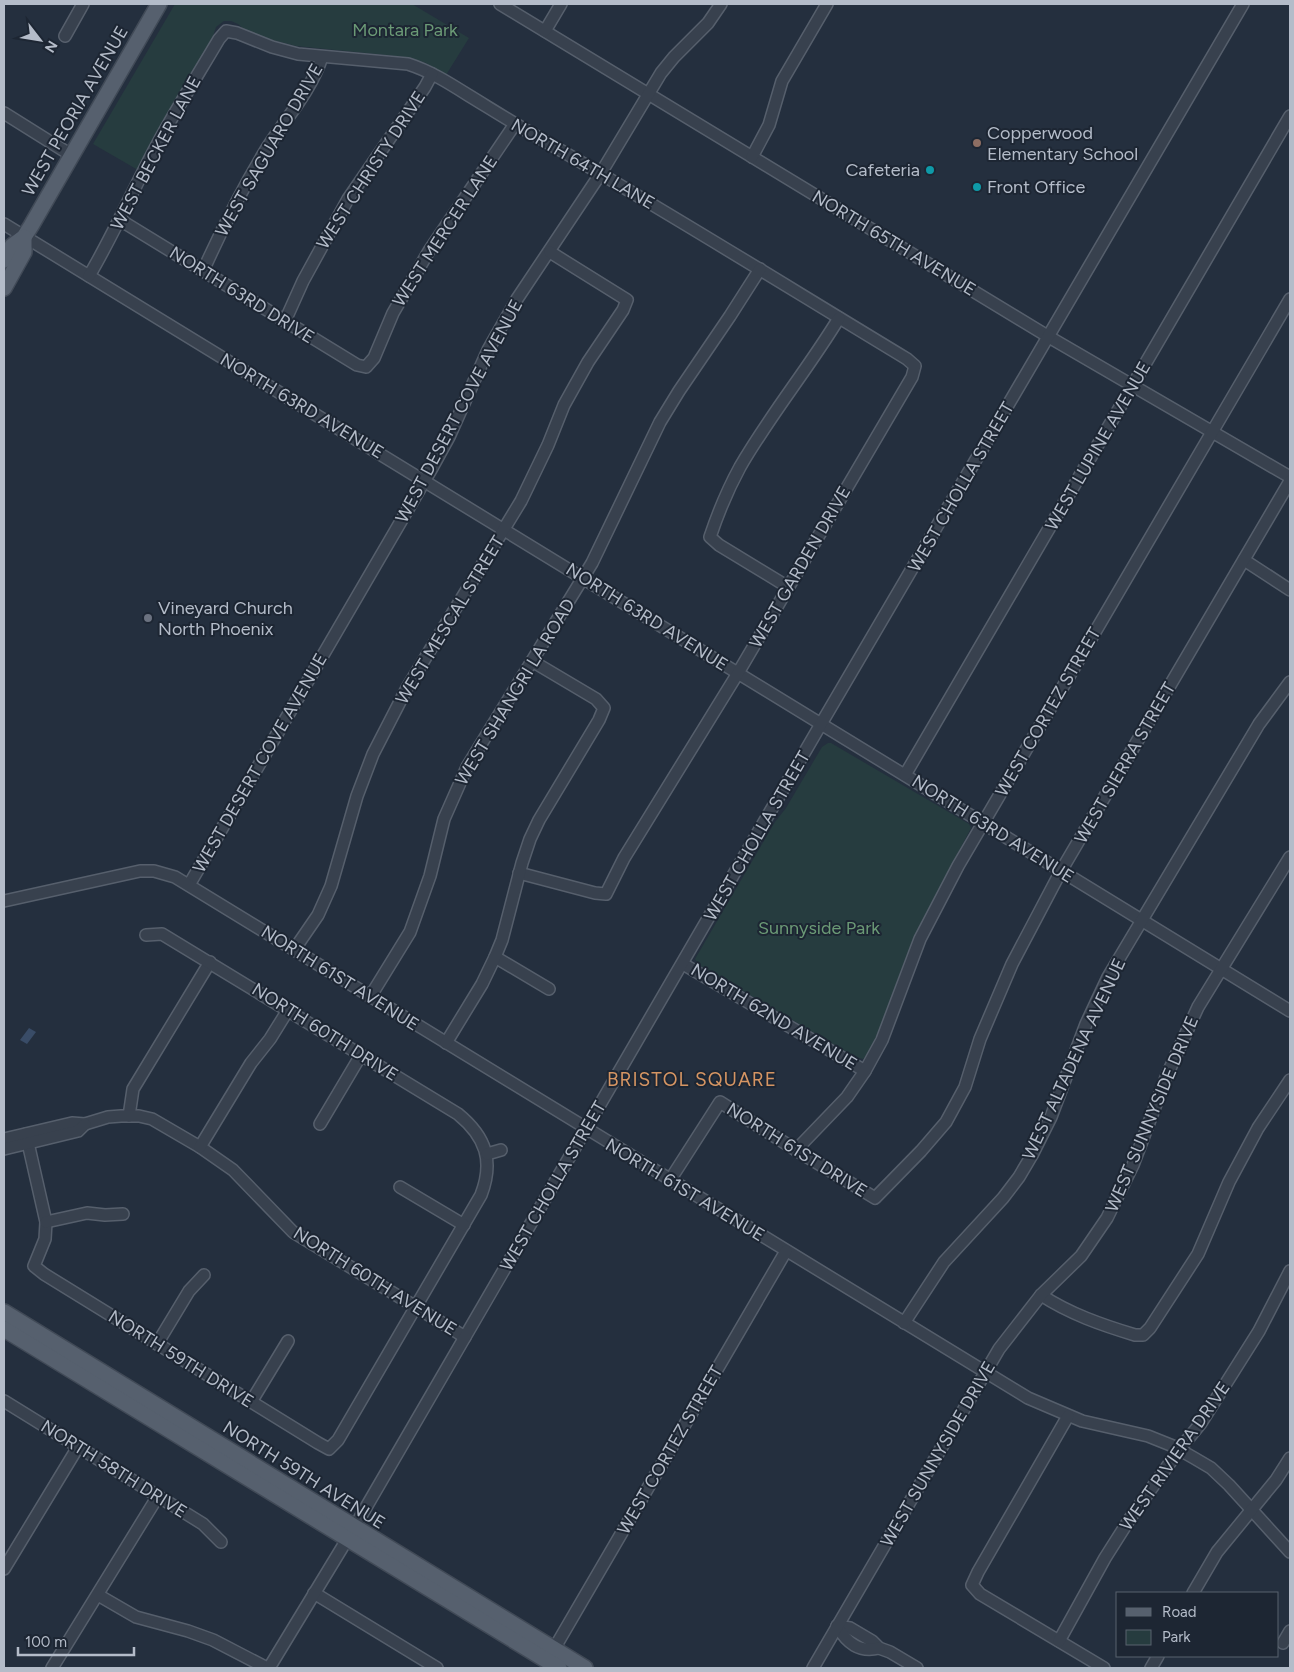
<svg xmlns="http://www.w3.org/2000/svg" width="1294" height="1672" viewBox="0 0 1294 1672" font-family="Figtree,sans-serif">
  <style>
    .green { fill: #263c3f }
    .water { fill: #394c67 }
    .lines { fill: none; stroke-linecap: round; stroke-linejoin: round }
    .minor-casing { stroke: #565f6c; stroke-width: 14 }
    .major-casing { stroke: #414a57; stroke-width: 18 }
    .minor { stroke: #38414e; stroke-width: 11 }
    .major { stroke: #56606e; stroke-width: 15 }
    .education-dot { fill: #8d6e63; stroke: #1d2633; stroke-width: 2 }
    .culture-dot { fill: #0f9aa8; stroke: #1d2633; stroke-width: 2 }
    .worship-dot { fill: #6b7280; stroke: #1d2633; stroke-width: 2 }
    .labels { text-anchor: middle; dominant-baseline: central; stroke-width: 4; stroke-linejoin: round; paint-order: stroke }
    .park-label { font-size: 18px; fill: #6b9a76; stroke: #1d2633 }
    .street-label { font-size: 18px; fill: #b4bcc9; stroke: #1d2633 }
    .poi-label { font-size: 18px; fill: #b4bcc9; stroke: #1d2633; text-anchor: start }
    .neighbourhood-label { font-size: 19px; letter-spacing: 1px; fill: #d59563; stroke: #1d2633 }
  </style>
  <rect width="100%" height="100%" fill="#242f3e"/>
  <g class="green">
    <polygon points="175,4 412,4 469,38 446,75 426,63 405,57 296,46 272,40 246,31 238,24 231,21 224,21 216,27 212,39 157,133 138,170 93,144"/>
    <polygon points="828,743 831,743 969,824 971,828 920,926 905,960 878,1033 870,1052 863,1059 855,1057 699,965 695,959 775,822 786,808 822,747"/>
  </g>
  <polygon class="water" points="29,1028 36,1032 27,1044 20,1040"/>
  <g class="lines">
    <g class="minor-casing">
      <g id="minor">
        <polyline points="500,4 1049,337 1290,477"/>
        <polyline points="545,31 561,4"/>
        <polyline points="65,36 83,4"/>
        <polyline points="4,113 71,155"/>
        <polyline points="752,157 769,125 782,81 827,4"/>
        <polyline points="120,220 357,365 366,367 374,358 393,313 429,251 515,124"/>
        <polyline points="4,224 1290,1011"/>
        <path d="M203 271C222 229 243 187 267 148 286 118 311 91 322 57"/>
        <path d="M89 276C115 232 135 185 159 141 178 106 199 73 219 39L226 31 237 33 272 47 298 54 408 64C430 71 449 83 468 95 491 109 513 123 536 136 661 208 783 284 907 359L915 366 912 377 738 673 624 858 606 894 595 893 519 873"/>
        <polyline points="285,321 303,281 348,199 425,87 432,74"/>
        <polyline points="1244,560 1290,590"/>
        <path d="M788 587 719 545 710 537C718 513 728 489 740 467 770 415 808 369 839 318"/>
        <polyline points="905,775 1290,116"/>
        <polyline points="189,885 432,468 449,437 488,350 517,299 601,173 661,73 674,57 708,23 721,4"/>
        <polyline points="4,901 140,871 154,871 175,877 1028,1398 1082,1421 1148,1436 1173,1446 1194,1458 1211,1468 1229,1485 1290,1552"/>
        <polyline points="294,950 318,915 331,886 357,796 373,754 407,688 521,501 548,445 564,405 588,362 623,310 627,300 550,252"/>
        <polyline points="495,957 549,989"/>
        <polyline points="683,964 865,1071"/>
        <polyline points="370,997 410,932 430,876 444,819 467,767 592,563 660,422 679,391 730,316 760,269"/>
        <polyline points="446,1043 482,984 495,957 502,940 522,863 530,839 539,820 599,720 604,708 596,699 532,661"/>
        <polyline points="129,1116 133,1089 210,962"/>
        <polyline points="320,1124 361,1055"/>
        <path d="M26 1134 46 1222 45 1239 34 1266 44 1274 318 1443 329 1449 338 1440 481 1195C494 1161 486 1137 458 1114L162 934 146 935"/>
        <polyline points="4,1139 72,1123 85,1124 108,1117 121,1116 139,1116 152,1119 200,1147 233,1170 293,1232 465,1337"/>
        <polyline points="200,1147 251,1063 270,1039 288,1010"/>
        <polyline points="4,1149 78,1131 85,1124"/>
        <polyline points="796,1150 847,1097 865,1071 882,1040 920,939 958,866 1290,299"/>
        <polyline points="487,1154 501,1150"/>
        <polyline points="670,1180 720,1102 796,1150 875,1198 921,1151 946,1122 965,1087 980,1039 1012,964 1061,871 1290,481"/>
        <polyline points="400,1187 464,1225"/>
        <polyline points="46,1222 87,1213 105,1215 123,1214"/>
        <path d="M1041 1295C1070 1314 1102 1325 1135 1335H1143L1150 1328 1198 1254 1229 1182 1258 1128 1290 1080"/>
        <polyline points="904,1323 944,1262 1003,1198 1019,1177 1032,1155 1051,1117 1086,1024 1108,977 1259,724 1290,682"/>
        <polyline points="157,1344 189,1291 204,1275"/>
        <polyline points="4,1401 203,1524 221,1542"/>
        <polyline points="251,1402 288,1341"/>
        <polyline points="1068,1416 978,1572 972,1585 980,1594 1104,1668"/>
        <polyline points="4,1569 78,1447"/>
        <polyline points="314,1593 437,1668"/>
        <polyline points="1193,1593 1217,1552 1276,1480 1290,1458"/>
        <polyline points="98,1595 136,1617 188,1631 213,1640 267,1668"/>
        <polyline points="837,1626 850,1628 872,1641 879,1648 890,1652 917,1668"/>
        <path d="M837 1626C847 1643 859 1653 879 1648"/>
        <polyline points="1059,1641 1105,1558 1131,1517 1179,1450 1201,1423 1259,1331 1290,1271"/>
        <polyline points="1283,1643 1290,1631"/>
        <polyline points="554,1649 786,1251"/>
        <polyline points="52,1668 158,1496"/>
        <polyline points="269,1668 354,1528 821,724 1243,4"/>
        <polyline points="813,1668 999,1349 1041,1295 1081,1256 1107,1218 1133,1165 1167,1075 1198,1007 1290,857"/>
        <polyline points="1151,1668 1158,1656"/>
      </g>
    </g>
    <g class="major-casing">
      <g id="major">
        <polyline points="4,260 12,246 24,237 31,226 159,4"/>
        <polyline points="4,288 24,252 24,237"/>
        <polyline points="4,1312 585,1668"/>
        <polyline points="4,1329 559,1668"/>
      </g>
    </g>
    <use href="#minor" class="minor"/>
    <use href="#major" class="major"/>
  </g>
  <circle class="education-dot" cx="977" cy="143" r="5"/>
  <g class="culture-dot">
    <circle cx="930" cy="170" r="5"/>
    <circle cx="977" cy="187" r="5"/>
  </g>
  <circle class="worship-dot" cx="148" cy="618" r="5"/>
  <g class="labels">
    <g class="park-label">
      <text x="405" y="30">Montara Park</text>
      <text x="819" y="928">Sunnyside Park</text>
    </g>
    <g class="street-label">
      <text transform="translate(75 111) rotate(-60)">WEST PEORIA AVENUE</text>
      <text transform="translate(269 150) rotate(-60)">WEST SAGUARO DRIVE</text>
      <text transform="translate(156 153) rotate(-62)">WEST BECKER LANE</text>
      <text transform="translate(583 164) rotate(30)">NORTH 64TH LANE</text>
      <text transform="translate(371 170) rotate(-57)">WEST CHRISTY DRIVE</text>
      <text transform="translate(445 231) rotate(-57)">WEST MERCER LANE</text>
      <text transform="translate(894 243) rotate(31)">NORTH 65TH AVENUE</text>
      <text transform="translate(242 295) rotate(32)">NORTH 63RD DRIVE</text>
      <text transform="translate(302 406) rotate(31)">NORTH 63RD AVENUE</text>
      <text transform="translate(459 411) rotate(-62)">WEST DESERT COVE AVENUE</text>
      <text transform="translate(1098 446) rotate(-60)">WEST LUPINE AVENUE</text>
      <text transform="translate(961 487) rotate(-60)">WEST CHOLLA STREET</text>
      <text transform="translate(800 567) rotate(-60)">WEST GARDEN DRIVE</text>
      <text transform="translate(647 617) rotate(32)">NORTH 63RD AVENUE</text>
      <text transform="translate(450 620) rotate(-59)">WEST MESCAL STREET</text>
      <text transform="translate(515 692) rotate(-59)">WEST SHANGRI LA ROAD</text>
      <text transform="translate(1048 712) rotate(-60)">WEST CORTEZ STREET</text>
      <text transform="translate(260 763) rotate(-60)">WEST DESERT COVE AVENUE</text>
      <text transform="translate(1125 763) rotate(-60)">WEST SIERRA STREET</text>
      <text transform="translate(993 829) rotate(32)">NORTH 63RD AVENUE</text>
      <text transform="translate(757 836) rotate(-60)">WEST CHOLLA STREET</text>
      <text transform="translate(340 978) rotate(32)">NORTH 61ST AVENUE</text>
      <text transform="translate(774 1017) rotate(31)">NORTH 62ND AVENUE</text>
      <text transform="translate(325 1032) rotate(32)">NORTH 60TH DRIVE</text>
      <text transform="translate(1074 1059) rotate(-65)">WEST ALTADENA AVENUE</text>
      <text transform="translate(1152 1114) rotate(-67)">WEST SUNNYSIDE DRIVE</text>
      <text transform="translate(797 1150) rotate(32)">NORTH 61ST DRIVE</text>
      <text transform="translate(553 1186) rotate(-60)">WEST CHOLLA STREET</text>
      <text transform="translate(685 1190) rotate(31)">NORTH 61ST AVENUE</text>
      <text transform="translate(375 1281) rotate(32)">NORTH 60TH AVENUE</text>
      <text transform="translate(181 1359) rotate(32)">NORTH 59TH DRIVE</text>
      <text transform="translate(670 1450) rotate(-60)">WEST CORTEZ STREET</text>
      <text transform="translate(938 1454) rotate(-60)">WEST SUNNYSIDE DRIVE</text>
      <text transform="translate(1175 1456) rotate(-55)">WEST RIVIERA DRIVE</text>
      <text transform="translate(114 1469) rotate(32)">NORTH 58TH DRIVE</text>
      <text transform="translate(304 1475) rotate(32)">NORTH 59TH AVENUE</text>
    </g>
    <g class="poi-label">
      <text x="987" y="133">Copperwood<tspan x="987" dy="21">Elementary School</tspan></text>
      <text x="920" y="170" text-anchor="end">Cafeteria</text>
      <text x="987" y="187">Front Office</text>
      <text x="158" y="608">Vineyard Church<tspan x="158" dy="21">North Phoenix</tspan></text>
    </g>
    <g class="neighbourhood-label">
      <text x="692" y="1079">BRISTOL SQUARE</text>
    </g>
  </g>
  <rect width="1294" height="1672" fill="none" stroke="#b4bcc9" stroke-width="10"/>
  <rect x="1116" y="1592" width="162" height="65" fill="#1d2633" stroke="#59626f"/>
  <rect x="1126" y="1608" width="25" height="8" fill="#56606e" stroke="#59626f"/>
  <text x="1162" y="1617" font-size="15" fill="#b4bcc9">Road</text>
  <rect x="1126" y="1630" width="25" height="15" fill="#263c3f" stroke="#59626f"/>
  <text x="1162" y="1642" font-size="15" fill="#b4bcc9">Park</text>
  <g transform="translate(40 40) rotate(121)" stroke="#1d2633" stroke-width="4" paint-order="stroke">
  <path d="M0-4L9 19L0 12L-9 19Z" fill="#b4bcc9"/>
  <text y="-8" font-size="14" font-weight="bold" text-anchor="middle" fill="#b4bcc9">N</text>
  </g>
  <path d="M18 1647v8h116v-8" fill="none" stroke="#b4bcc9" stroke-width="2.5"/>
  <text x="25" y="1647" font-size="15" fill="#b4bcc9" stroke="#1d2633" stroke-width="4" paint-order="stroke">100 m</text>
</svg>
